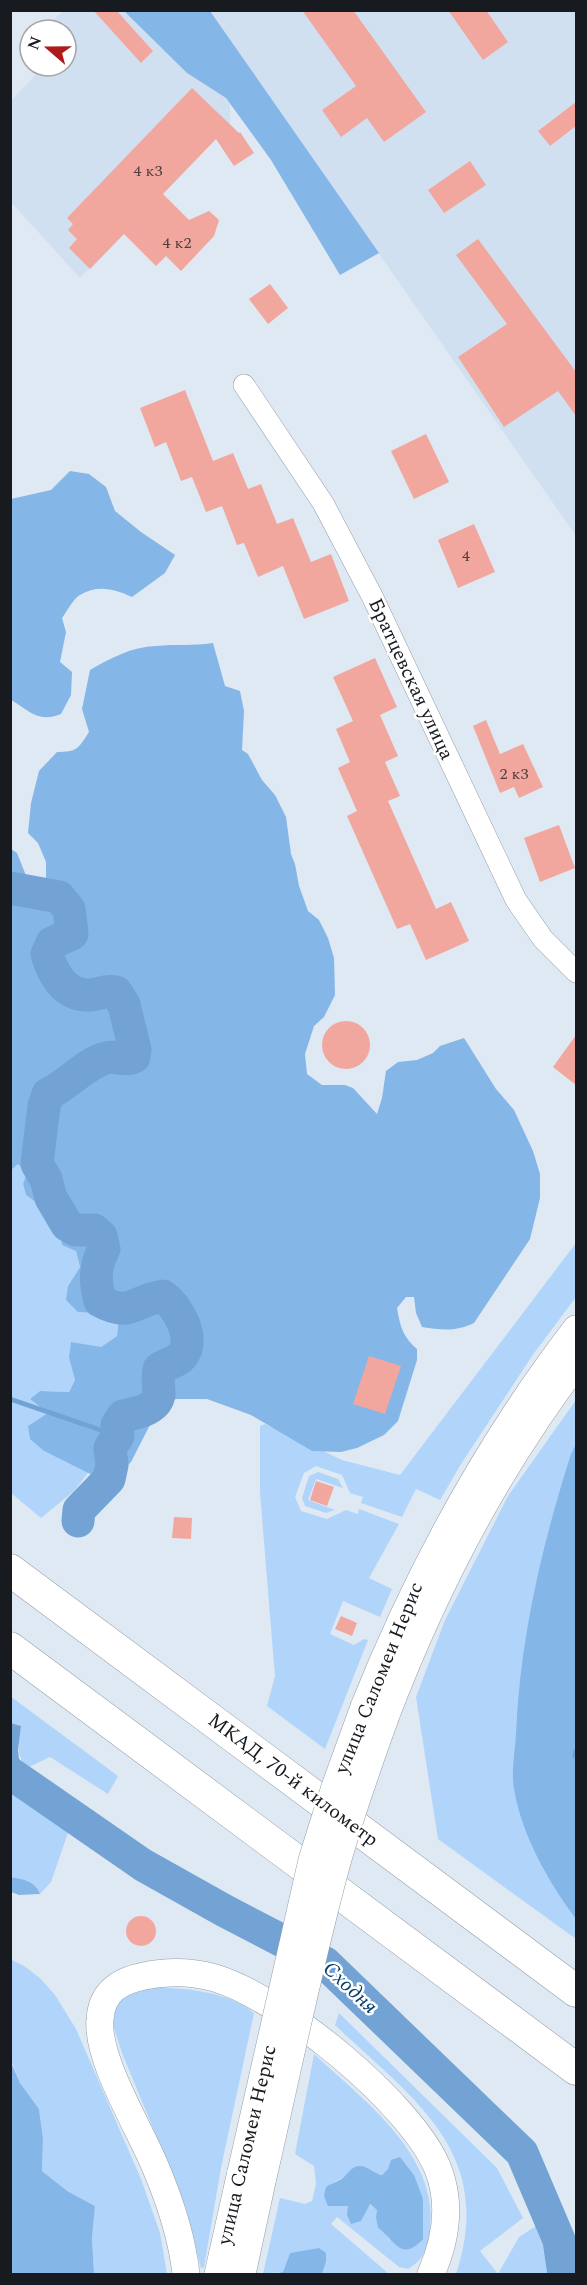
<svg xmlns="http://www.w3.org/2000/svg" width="587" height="2285" viewBox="0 0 587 2285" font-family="Spectral,serif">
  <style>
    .built { fill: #d1e0f1 }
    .green { fill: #b1d5fa; fill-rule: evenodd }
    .forest { fill: #85b6e8 }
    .water { fill: #72a3d4 }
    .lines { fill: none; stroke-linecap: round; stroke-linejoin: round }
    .stream { stroke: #72a3d4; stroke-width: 5 }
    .river { stroke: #72a3d4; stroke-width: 33 }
    .building { fill: #f1a79e }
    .minor-casing { stroke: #959ea8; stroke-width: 22 }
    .major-casing { stroke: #959ea8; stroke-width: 28 }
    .highway-casing { stroke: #959ea8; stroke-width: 33 }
    .minor { stroke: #fff; stroke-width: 21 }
    .major { stroke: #fff; stroke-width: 27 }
    .highway { stroke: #fff; stroke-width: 32 }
    .major-bridge-casing { stroke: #959ea8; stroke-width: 28; stroke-linecap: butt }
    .major-bridge { stroke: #fff; stroke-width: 27 }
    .labels { text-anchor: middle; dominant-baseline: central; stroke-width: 5; stroke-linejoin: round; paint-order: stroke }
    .number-label { font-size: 16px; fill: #4e3e3f }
    .street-label { font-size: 20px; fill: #171b1f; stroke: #fff }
    .water-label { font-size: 21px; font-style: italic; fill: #053e6b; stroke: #fff }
  </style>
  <rect width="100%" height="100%" fill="#dee9f3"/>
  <g class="built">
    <polygon points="64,11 124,11 187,73 226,98 230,104 230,124 80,278 11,202 10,102 40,70 37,66 66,66 66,30 40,30"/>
    <polygon points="210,11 576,11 576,536 430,327"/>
  </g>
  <g class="green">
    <polygon points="18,1164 27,1173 23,1184 26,1195 63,1223 60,1233 76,1251 80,1267 68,1286 78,1312 106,1314 118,1324 117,1336 101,1347 69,1358 75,1380 69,1392 40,1391 30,1399 49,1413 44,1451 88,1473 74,1491 41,1518 11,1493 10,1170"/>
    <polygon points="576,1243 576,1297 532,1356 461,1464 440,1500 416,1489 402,1517 361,1503 363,1497 350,1493 342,1475 316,1466 304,1473 295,1497 301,1511 327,1519 346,1510 358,1514 359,1509 399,1524 369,1578 392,1589 380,1617 343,1601 330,1634 354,1645 364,1639 368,1640 325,1749 267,1706 275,1676 260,1493 260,1426 265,1424 342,1460 400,1475"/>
    <polygon points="576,1400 576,1939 438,1839 416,1697 445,1620 508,1496"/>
    <polygon points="318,1472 338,1479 343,1488 316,1479 308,1500 335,1510 326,1513 305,1506 302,1498 309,1476"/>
    <path d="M10 1696 118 1776 108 1794 50 1757 27 1768C15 1754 19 1743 21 1726L11 1723Z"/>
    <path d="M10 1787 25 1797 31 1798 36 1806 70 1827 51 1882 40 1894C35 1881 23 1879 11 1877Z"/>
    <polygon points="10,1959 24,1966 40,1978 55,1995 76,2029 141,2179 160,2233 167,2274 94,2274 92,2238 95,2206 66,2191 42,2171 43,2139 39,2109 20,2083 11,2060"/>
    <path d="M151 1987C185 1988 227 1991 254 2013L221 2168 204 2267 201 2268 186 2208 122 2053 113 2025V2011L124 1995Z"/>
    <path d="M339 2013 497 2168 523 2218 480 2251 498 2274 519 2237 539 2224 547 2251 550 2274H456C496 2152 414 2100 335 2025Z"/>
    <path d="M314 2054C363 2100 440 2155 430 2231 428 2249 423 2260 408 2269L399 2267 337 2217 331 2224 389 2274H322L326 2262 300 2252 290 2253 283 2272 263 2274 280 2198 305 2204 312 2201 316 2184 314 2166 295 2154ZM400 2158 414 2175 390 2241 386 2234 378 2228 376 2218 378 2210 334 2182 366 2167 373 2173 382 2175Z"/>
  </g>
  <g class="forest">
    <polygon points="124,11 210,11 379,253 340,275 271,160 226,98 187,73"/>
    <path d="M70 471 89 474 106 487 115 511 141 532 175 555 165 573 132 597C116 589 97 584 80 595 73 599 67 611 62 618L66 632 60 662 72 672 71 695 61 714C38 723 30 711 11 700V499L51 490Z"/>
    <path d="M213 643 225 686 240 691 244 711 242 750 248 754 262 780 275 795 286 817 291 854 295 864 299 886 308 911 319 920 328 938 334 958 335 995 324 1017 314 1026 305 1054 307 1074 322 1085H345L353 1088 377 1114 382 1098 386 1071 398 1062 417 1060 433 1053 440 1046 464 1038 496 1089 514 1110 533 1151 540 1174V1198L530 1239 474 1323C455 1332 442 1330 422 1327L416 1313 414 1297H406L397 1308C400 1326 403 1337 417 1349V1360L398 1421 384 1435 357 1448 341 1452 312 1451 251 1415 207 1399H176L156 1413 131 1462 119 1474 103 1478 88 1473 44 1451 30 1439 28 1426 48 1413 30 1399 40 1391 69 1392 75 1380 69 1358 71 1342 101 1347 117 1336 118 1324 106 1314 78 1312 66 1300 68 1286 80 1267 76 1251 62 1245 60 1233 63 1223 26 1195 23 1184 27 1173 18 1164 11 1170V849L17 853 35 898 55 912 46 885V862L38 843 28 833 31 803 39 771 57 752C77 752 78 749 89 732L82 709 90 670C111 658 131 647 156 646 175 644 193 646 213 643Z"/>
    <path d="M576 1444V1919C548 1881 522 1836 514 1789 511 1772 515 1751 516 1734 520 1638 542 1545 571 1454Z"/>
    <path d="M11 1877C23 1879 35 1881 40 1894L19 1895 11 1892Z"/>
    <polygon points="10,2060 20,2083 39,2109 43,2139 42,2171 67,2191 95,2206 92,2238 94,2274 11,2274"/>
    <path d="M400 2157 414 2175 423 2199V2239C401 2263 395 2240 378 2228L376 2218 377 2210 370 2204 361 2221 351 2224 347 2215 348 2206H328L324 2196 326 2187C332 2183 340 2181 344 2177 350 2171 354 2163 365 2167 371 2169 375 2174 382 2175L388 2169 391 2160Z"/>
    <polygon points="319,2248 326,2253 326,2262 322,2274 273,2274 283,2272 290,2253"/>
  </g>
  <polygon class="water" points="11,1723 21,1726 18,1750 19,1759 39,1782 31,1798 25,1797 11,1787"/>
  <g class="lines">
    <g class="stream">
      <polyline points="10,1399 118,1436"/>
      <polyline points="575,1756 576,1751"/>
    </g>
    <g class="river">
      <path d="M10 888 59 897 69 909 72 934 52 943 47 954C53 974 64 995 88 995 99 995 103 990 116 992L124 1005 135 1050 134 1057C124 1062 116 1055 106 1058 84 1064 68 1085 48 1094L44 1106 37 1164 46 1179 51 1198 67 1225 76 1230H94L101 1236 104 1249C94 1266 95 1283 100 1301 130 1318 135 1300 163 1296 178 1307 198 1341 180 1358 175 1362 165 1365 159 1369 157 1378 159 1385 159 1394 157 1410 136 1413 123 1416L117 1425 118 1436 110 1448 112 1465 109 1479 79 1510 78 1521"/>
      <polyline points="10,1773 143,1865 225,1911 325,1963 522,2153 559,2240 564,2274"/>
    </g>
  </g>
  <g class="building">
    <polygon points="93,10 116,10 153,51 141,63"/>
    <polygon points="302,10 353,10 426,112 384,142 367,118 341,137 322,110 356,86"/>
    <polygon points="448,10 486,10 508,42 483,60"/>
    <polygon points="192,88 239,133 240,132 254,153 234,166 216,139 163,194 189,220 209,211 219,220 214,236 181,271 166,256 156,266 124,234 90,269 69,248 77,239 68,230 73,224 67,218"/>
    <polygon points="576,102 576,126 550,146 538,131"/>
    <polygon points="470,161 486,185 444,213 428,190"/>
    <polygon points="478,239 576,372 576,416 558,391 504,427 458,357 507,324 456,255"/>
    <polygon points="270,284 288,308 268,324 249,299"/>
    <polygon points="185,390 213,461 233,453 248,489 261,484 277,524 293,518 311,562 331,554 349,601 304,619 283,566 258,577 244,543 237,545 222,506 206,512 192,477 181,481 166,442 155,447 140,408"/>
    <polygon points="426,434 449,482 414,499 391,451"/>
    <polygon points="474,524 495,572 458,588 438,540"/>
    <polygon points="375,658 397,707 380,715 398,756 385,762 400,796 388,801 436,909 451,902 469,941 426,960 410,924 397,929 347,816 357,811 338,768 350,762 336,729 353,721 333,677"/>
    <polygon points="486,720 500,754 523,744 543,787 519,798 514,787 500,793 473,726"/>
    <polygon points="559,825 575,868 540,882 524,838"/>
    <circle cx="346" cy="1045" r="24"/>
    <polygon points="576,1035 576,1085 553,1067"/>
    <polygon points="369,1356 401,1366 385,1414 353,1404"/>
    <polygon points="316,1481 334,1487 327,1506 310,1500"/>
    <polygon points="174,1517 192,1518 191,1539 172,1538"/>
    <polygon points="341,1616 357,1623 352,1636 335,1629"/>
    <circle cx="141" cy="1931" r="15"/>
  </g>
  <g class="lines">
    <g class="minor-casing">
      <polyline id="minor" points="244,385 323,503 372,596 516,900 543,939 576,972"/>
    </g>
    <g class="major-casing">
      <g id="major">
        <path d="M364 1707C419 1570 486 1446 576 1329"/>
        <path d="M386 1715C434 1589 495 1471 576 1364"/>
        <path d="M186 2274C182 2237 170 2201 155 2166 139 2127 96 2059 100 2019 102 1992 119 1981 144 1976 168 1971 190 1971 215 1978 282 1998 412 2104 438 2169 452 2205 446 2240 431 2274"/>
        <polyline points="218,2274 241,2172"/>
        <polyline points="242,2274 263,2177"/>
      </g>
    </g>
    <g class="highway-casing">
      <g id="highway">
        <polyline points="10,1570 576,1991"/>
        <polyline points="10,1648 576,2069"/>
      </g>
    </g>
    <use href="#minor" class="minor"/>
    <use href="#major" class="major"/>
    <use href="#highway" class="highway"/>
    <g class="major-bridge-casing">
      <g id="major-bridge">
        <polyline points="241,2172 312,1860 335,1787 364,1707"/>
        <path d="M263 2177C287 2073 308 1969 336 1866 350 1815 368 1765 386 1715"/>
      </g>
    </g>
    <use href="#major-bridge" class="major-bridge"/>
  </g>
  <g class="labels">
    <g class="number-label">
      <text x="148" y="171">4 к3</text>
      <text x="177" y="243">4 к2</text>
      <text x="466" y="556">4</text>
      <text x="514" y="774">2 к3</text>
    </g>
    <g class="street-label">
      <text transform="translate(411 679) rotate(65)">Братцевская улица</text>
      <text transform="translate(379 1678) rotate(-68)">улица Саломеи Нерис</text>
      <text transform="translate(293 1780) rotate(37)">МКАД, 70-й километр</text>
      <text transform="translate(247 2145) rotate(-77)">улица Саломеи Нерис</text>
    </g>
    <g class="water-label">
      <text transform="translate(350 1988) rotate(43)">Сходня</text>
    </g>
  </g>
  <rect width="587" height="2285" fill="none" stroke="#171b1f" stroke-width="24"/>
  <g transform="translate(48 48) rotate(290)"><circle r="28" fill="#ffffff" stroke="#a2a4a5" stroke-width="1.5"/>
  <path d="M0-4.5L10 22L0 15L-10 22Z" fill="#ad1b1c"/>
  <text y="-9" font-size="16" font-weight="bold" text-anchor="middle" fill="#171b1f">N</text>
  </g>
</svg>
